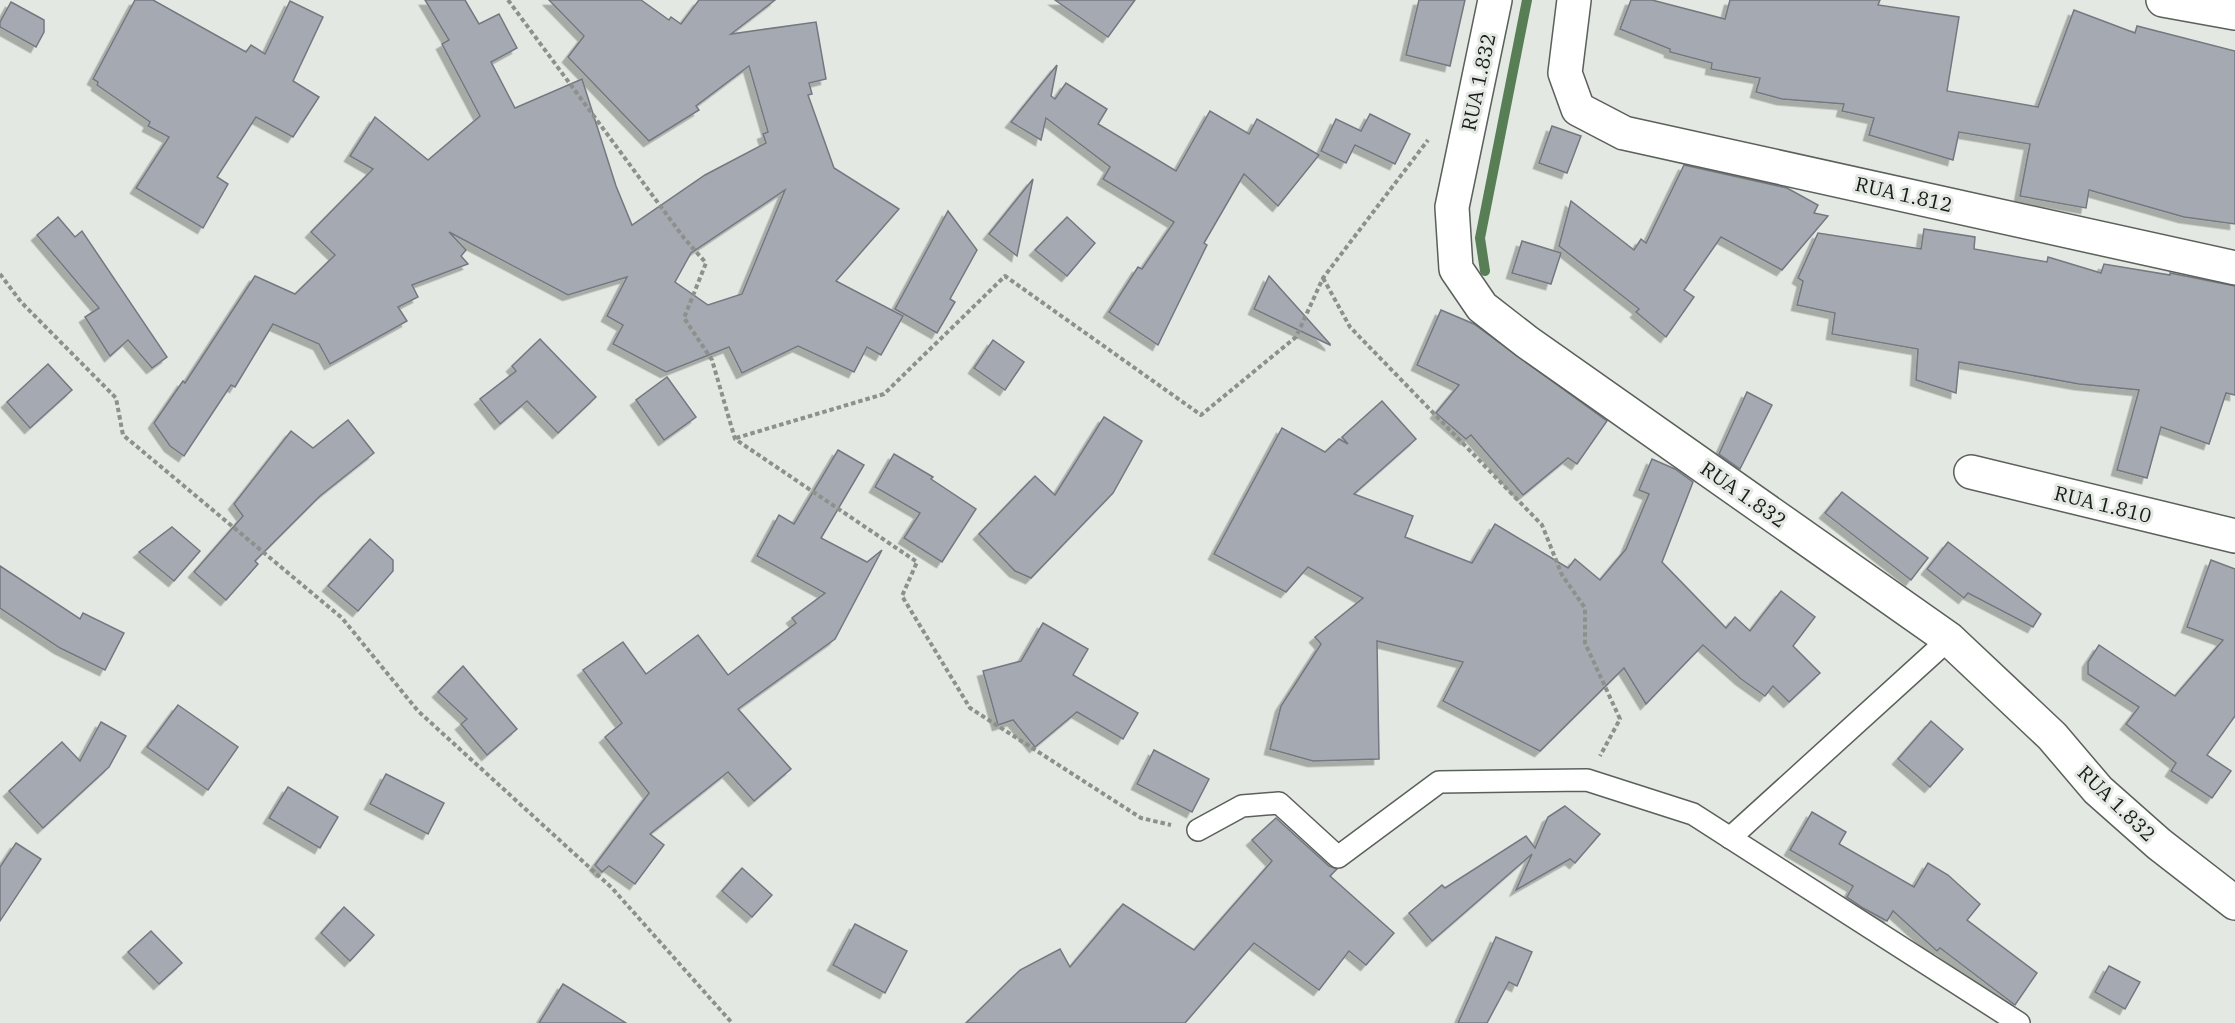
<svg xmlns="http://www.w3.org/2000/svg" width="2235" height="1023" viewBox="0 0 2235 1023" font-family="'IBM Plex Serif',serif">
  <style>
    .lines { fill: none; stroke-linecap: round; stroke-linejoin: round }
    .stream { stroke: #577e54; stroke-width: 10 }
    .building { fill: #a5a9b1; stroke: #757880; stroke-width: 1.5; fill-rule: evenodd; filter: url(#shadow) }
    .lane-casing { stroke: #5a605a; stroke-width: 24 }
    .street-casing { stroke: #5a605a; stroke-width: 36 }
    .path { stroke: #8c918c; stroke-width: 4; stroke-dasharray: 4.5 3; stroke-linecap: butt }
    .lane { stroke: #fff; stroke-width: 21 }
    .street { stroke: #fff; stroke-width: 33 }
    .labels { text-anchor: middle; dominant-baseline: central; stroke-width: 6; stroke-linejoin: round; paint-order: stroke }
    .street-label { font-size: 20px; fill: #181b18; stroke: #e3e9e2 }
  </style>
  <defs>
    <filter id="shadow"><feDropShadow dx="-5.5" dy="5.5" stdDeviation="0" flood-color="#0004"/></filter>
  </defs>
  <rect width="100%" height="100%" fill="#e3e9e2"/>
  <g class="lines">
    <polyline class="stream" points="1485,271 1480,238 1527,0"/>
  </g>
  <g class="building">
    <polygon points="135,0 153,0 246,52 251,45 265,54 290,1 323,17 293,81 319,97 293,137 256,117 217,177 228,184 203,228 136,188 169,137 148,126 150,122 97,85 98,82 93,79"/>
    <path d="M425 0H465L479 24 499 14 517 48 491 62 515 108 582 79 616 186 632 225 705 175 766 143 763 134 768 132 749 66 696 106 699 110 649 141 568 57 584 36 549 0H641L669 20 671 17 681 24 699 0H775L731 34 816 22 826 79 809 83 812 94 808 95 834 168 899 209 836 281 903 316 881 355 867 347 854 372 798 346 742 373 729 347 666 372 613 344 623 325 607 316 627 277 568 295 449 232 466 250 461 256 468 264 412 285 418 297 398 307 407 321 330 364 319 344 273 324 235 387 231 385 184 456 170 446 154 423 183 381 185 383 255 276 295 294 335 255 311 232 373 169 350 156 375 117 428 160 480 116 442 44 449 40ZM785 190 742 294 708 305 675 282 691 253Z"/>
    <polygon points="1055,0 1135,0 1108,37"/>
    <polygon points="1419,0 1465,0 1450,66 1406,55"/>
    <polygon points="1631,0 1652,0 1725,19 1730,0 1880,0 1878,5 1959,17 1947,91 2038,107 2074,10 2135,33 2137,26 2235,51 2235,224 2184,217 2089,190 2086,208 2020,196 2030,144 1959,132 1953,160 1869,135 1874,118 1842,111 1844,104 1782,99 1756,92 1760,78 1711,69 1712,63 1670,52 1670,49 1620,29"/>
    <polygon points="11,2 44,20 44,32 36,47 0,27 0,22"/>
    <polygon points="1057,65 1051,96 1055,99 1066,83 1107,109 1098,124 1176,171 1210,111 1249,134 1257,119 1319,155 1278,206 1244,174 1204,243 1207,245 1158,345 1109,312 1138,267 1142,269 1174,222 1103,179 1110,167 1046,118 1041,140 1011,122"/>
    <polygon points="1370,114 1410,134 1395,164 1355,145 1346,163 1321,151 1336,119 1361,131"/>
    <polygon points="1552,126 1581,136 1567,173 1539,163"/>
    <polygon points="1684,165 1787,188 1818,205 1814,213 1828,216 1782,270 1721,237 1684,290 1694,297 1666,337 1636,312 1639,309 1559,246 1571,201 1634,250 1641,239 1646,243"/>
    <polygon points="1033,179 1017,256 989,234"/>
    <polygon points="948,211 977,250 950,299 955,302 937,333 895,309"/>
    <polygon points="58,217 75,237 82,231 167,357 152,368 128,340 110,356 85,317 99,308 37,235"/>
    <polygon points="1067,217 1095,243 1067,276 1035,250"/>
    <polygon points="1924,229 1975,237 1974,249 2047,262 2048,257 2101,273 2104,264 2170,275 2170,273 2235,286 2235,395 2226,393 2209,444 2161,427 2147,478 2117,470 2139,390 2079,384 1959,362 1956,393 1916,380 1918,349 1832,334 1835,313 1797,305 1803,281 1798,278 1818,233 1921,249"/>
    <polygon points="1522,241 1561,253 1551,284 1512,273"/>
    <polygon points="1269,276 1330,344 1330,345 1254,309"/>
    <polygon points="1441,310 1474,324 1607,421 1577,464 1568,458 1523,495 1471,435 1466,439 1436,413 1459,385 1417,365"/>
    <polygon points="540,339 596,397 558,433 527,401 500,424 480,399 516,371 512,366"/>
    <polygon points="993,340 1024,362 1005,390 974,368"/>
    <polygon points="48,364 72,390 30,428 7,402"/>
    <polygon points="667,377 696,417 664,440 636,400"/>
    <polygon points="1747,392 1772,405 1740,469 1719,454"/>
    <polygon points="1382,401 1416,439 1354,494 1413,516 1405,537 1472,563 1495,524 1568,568 1575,559 1600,580 1626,549 1649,494 1639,490 1652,459 1675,469 1693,482 1662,562 1726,628 1735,617 1750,631 1781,591 1815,617 1793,646 1820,673 1789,702 1773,686 1765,696 1741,679 1703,645 1646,704 1624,668 1540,751 1443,701 1463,662 1377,641 1379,759 1313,761 1270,749 1281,706 1321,644 1315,637 1363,598 1308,567 1286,592 1214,554 1282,428 1325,452 1339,439 1348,444 1342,437"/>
    <polygon points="1104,417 1142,441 1113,493 1031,578 1015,571 979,534 1035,476 1055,495"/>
    <polygon points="348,420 374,453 320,496 255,561 258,564 226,600 194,572 243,516 234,504 291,431 313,448"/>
    <polygon points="838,450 864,465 821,538 867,562 882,550 835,639 738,709 791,769 754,801 728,772 650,834 664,845 635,884 609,866 602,872 595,865 649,793 605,737 622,723 583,670 623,642 646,674 698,635 728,675 796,623 792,618 825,593 757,556 779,515 794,524"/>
    <polygon points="894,454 933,477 931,479 976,509 942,562 904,538 920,513 875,487"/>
    <polygon points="1842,492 1928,558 1911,580 1825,513"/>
    <polygon points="172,527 200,551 174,581 139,552"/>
    <polygon points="370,539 393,560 393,571 358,611 328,586"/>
    <polygon points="1948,542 2041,614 2033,627 1968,593 1964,598 1927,569"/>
    <polygon points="2211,560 2235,569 2235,716 2207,755 2231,771 2212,798 2171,771 2176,763 2126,724 2139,707 2088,674 2088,662 2099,645 2175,696 2223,640 2187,627"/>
    <polygon points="0,566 80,619 83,613 124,633 105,670 60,648 0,608"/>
    <polygon points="1043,623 1088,649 1073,675 1138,713 1123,739 1077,712 1035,747 1013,720 998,725 983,671 1021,661"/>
    <polygon points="463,666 517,729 487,755 461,724 467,719 438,692"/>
    <polygon points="178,705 238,747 208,790 147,747"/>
    <polygon points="1931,721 1963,749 1930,787 1898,759"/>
    <polygon points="101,722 126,736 109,767 43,828 9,791 62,742 80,761"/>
    <polygon points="1154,750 1209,779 1192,812 1137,784"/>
    <polygon points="386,774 444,803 428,834 370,804"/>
    <polygon points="288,787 338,817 320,848 269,818"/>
    <polygon points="1565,806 1600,834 1575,863 1570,859 1516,890 1532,854 1432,941 1409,913 1442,885 1445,888 1526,836 1535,848 1548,817"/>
    <polygon points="1812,812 1846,832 1839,844 1914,887 1928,863 1948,875 1980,904 1967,920 2037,973 2015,1005 1940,948 1937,951 1893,911 1887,921 1863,908 1847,897 1853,886 1790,850"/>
    <polygon points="1276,818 1329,866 1337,869 1330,876 1394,933 1366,965 1349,951 1319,990 1254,943 1185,1023 966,1023 1020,970 1060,949 1070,967 1123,904 1194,950 1272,861 1252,840"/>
    <polygon points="16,843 41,859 0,921 0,867"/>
    <polygon points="742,868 772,895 752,917 722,891"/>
    <polygon points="344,907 374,935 350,961 321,933"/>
    <polygon points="855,924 907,951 885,993 833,965"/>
    <polygon points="151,931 182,963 159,984 128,952"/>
    <polygon points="1496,937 1532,952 1517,986 1509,982 1487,1023 1458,1023"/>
    <polygon points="2109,966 2140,982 2125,1009 2095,992"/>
    <polygon points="563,984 626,1023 539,1023"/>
  </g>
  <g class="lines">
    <g class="lane-casing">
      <g id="lane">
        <polyline points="1198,830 1242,806 1279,803 1338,857 1439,782 1587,780 1693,814 2019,1023"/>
        <polyline points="1730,838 1949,639"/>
      </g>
    </g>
    <g class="street-casing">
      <g id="street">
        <polyline points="1495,0 1452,207 1456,269 1482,307 1527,342 1949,639 2052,736 2098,790 2159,844 2235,903"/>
        <polyline points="1574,0 1565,73 1578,109 1624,133 2235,268"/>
        <polyline points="2163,0 2235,13"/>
        <polyline points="1971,472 2235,536"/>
      </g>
    </g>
    <g class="path">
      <polyline points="508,0 684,238 706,263 684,318 712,360 735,439 917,562 902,596 970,708 1141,818 1171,825"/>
      <polyline points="0,274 21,302 116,398 123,435 342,618 418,711 612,888 732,1023"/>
      <polyline points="1323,278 1350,327 1542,525 1562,575 1585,608 1585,643 1620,719 1600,756"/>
      <polyline points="736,438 884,394 1005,276 1201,415 1296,337 1323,278 1428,140"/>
    </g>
    <use href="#lane" class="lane"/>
    <use href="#street" class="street"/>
  </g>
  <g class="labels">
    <g class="street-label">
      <text transform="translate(1478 82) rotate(-78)">RUA 1.832</text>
      <text transform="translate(1904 194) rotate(13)">RUA 1.812</text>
      <text transform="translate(1744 494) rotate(35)">RUA 1.832</text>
      <text transform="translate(2103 504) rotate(14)">RUA 1.810</text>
      <text transform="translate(2117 803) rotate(44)">RUA 1.832</text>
    </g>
  </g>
</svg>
